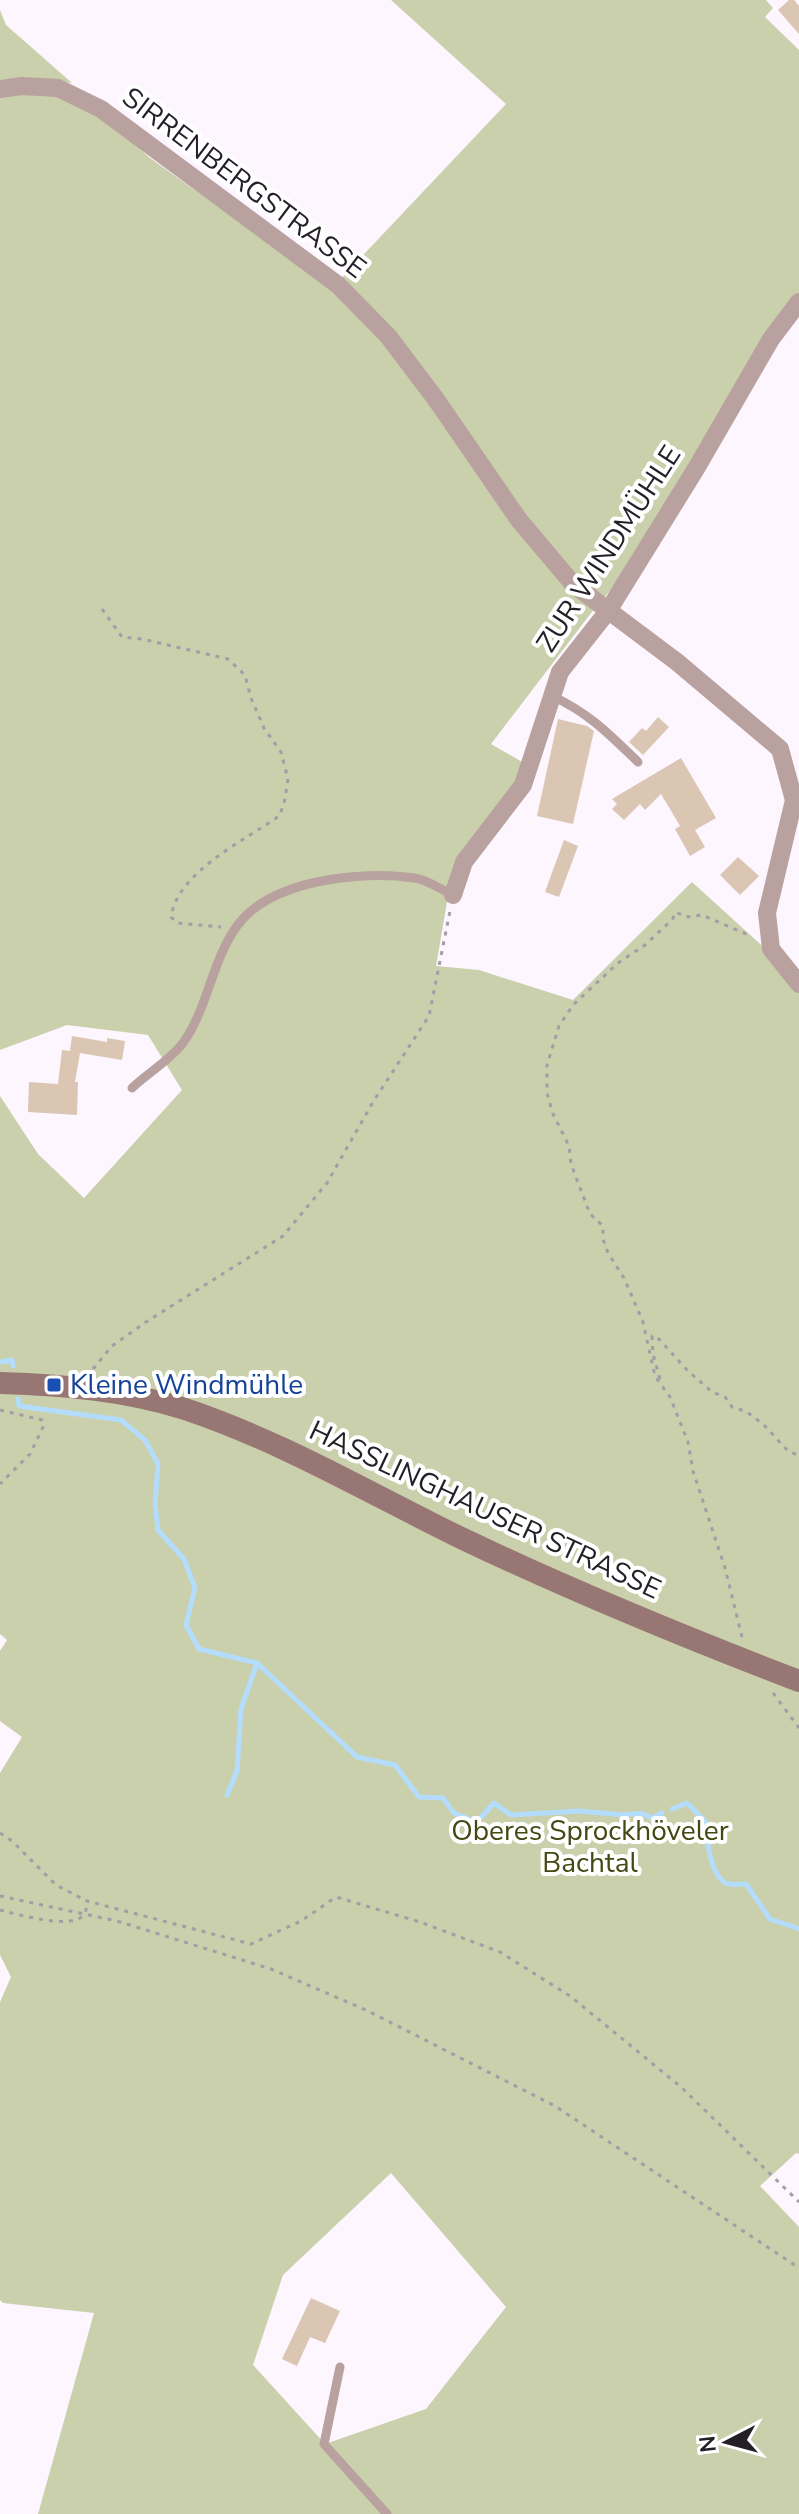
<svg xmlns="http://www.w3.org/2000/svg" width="799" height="2514" viewBox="0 0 799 2514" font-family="'Nunito Sans',sans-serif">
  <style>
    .green { fill: #cacfac; fill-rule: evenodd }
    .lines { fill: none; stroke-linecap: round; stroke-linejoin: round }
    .stream { stroke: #b4ddfd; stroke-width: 5 }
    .building { fill: #dac6b2 }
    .path { stroke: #a49da6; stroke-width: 3; stroke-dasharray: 4 6; stroke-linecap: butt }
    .service { stroke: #b8a19e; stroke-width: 9 }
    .minor { stroke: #b8a19e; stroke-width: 18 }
    .secondary { stroke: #977673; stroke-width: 22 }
    .transit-dot { fill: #1a4fb4; stroke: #fff; stroke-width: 3 }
    .labels { text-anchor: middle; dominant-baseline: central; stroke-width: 8; stroke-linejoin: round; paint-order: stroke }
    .street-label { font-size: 28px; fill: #241e26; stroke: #fff }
    .transit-label { font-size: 28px; fill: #164399; stroke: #fff; text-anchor: start }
    .park-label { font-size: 28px; fill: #444813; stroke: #fff }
  </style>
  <rect width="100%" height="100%" fill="#fdf6ff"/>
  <g class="green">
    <path d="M391 0H766L773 8 765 17 799 50V308L614 586 591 613 491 744 524 763 519 782 453 867 436 966 479 970 573 1000 692 882 770 953 799 992V2154L796 2153 760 2186 799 2227V2514H38L94 2313 3 2303 0 2300V2002L11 1977 0 1955V1773L22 1737 0 1721V1651L7 1640 0 1634V1096L38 1154 84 1198 182 1090 148 1035 67 1025 0 1050V95H49L67 99 100 114 150 158 332 288 506 104ZM391 2173 506 2307 426 2409 325 2444 253 2365 283 2275Z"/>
    <polygon points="0,10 6,25 72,83 49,81 0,82"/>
  </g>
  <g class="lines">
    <g class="stream">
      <polyline points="0,1362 12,1360 13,1366"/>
      <polyline points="18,1399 19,1406 121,1420 145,1440 158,1464 155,1504 158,1530 184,1559 195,1588 186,1625 199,1649 257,1663 357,1757 395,1765 419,1797 443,1798 454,1813 477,1822 494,1803 511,1815 579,1811 624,1815 641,1813 652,1818 662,1813"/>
      <polyline points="227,1795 237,1771 241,1709 257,1663"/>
      <path d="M672 1809 687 1803 705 1821C706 1837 710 1875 726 1883 732 1886 740 1884 746 1884L770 1919 799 1929"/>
    </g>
  </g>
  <g class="building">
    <polygon points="789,0 794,0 799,6 799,34 778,10"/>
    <polygon points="658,717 669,727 643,755 629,742 642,728 646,731"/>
    <polygon points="558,719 587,726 594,731 573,824 537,816"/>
    <polygon points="681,758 716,818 695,830 705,847 690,856 675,829 680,826 661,794 645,810 640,804 624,820 612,809 617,804 612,799"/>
    <polygon points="564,840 578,846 559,897 545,892"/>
    <polygon points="738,857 759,876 740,895 720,875"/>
    <polygon points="72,1036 107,1042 107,1038 125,1041 122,1060 80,1053 75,1082 78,1082 77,1115 28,1112 29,1082 58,1084 62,1050 70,1051"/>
    <polygon points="311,2298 340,2311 325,2343 310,2337 297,2366 282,2359"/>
  </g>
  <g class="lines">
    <g class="path">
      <path d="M102 609 122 637 142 639 228 659 245 675 251 698 264 728 281 752 288 779 284 804 279 816C246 840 178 871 171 917L177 923 221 927"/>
      <polyline points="93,1369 112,1346 146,1322 283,1236 327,1183 373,1102 429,1016 450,911"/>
      <polyline points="660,1379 653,1354 652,1336 659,1339 687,1370 712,1392 725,1397 732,1407 747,1412 764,1425 787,1450 799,1456"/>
      <polyline points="0,1410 42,1420 44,1425 30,1454 0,1484"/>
      <polyline points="742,1637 725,1568 693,1471 688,1442 670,1397 655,1376 643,1322 624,1278 608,1253 603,1239 603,1226 590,1214 571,1164 569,1146 553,1114 547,1093 547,1065 559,1026 573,1005 618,963 645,945 672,920 676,912 686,917 702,915 751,936"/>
      <polyline points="773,1693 799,1728"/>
      <polyline points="0,1833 12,1841 56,1885 87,1901 251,1944 301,1921 336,1897 420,1922 500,1952 570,1996 681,2087 799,2202"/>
      <polyline points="0,1896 117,1921 271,1969 368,2011 555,2106 799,2268"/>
      <path d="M0 1910C16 1914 75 1931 84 1914 87 1910 86 1906 87 1901"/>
    </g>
    <g class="service">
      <path d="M552 696C589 713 609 734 638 762"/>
      <path d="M132 1088C148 1073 170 1060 183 1043 208 1008 212 960 237 926 270 880 361 870 414 878 427 879 441 890 453 895"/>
      <polyline points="340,2367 324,2444 387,2514"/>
    </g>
    <g class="minor">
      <polyline points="0,89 22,86 58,88 101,109 338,285 388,336 435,398 519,520 573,584 677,662 780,749 794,800 767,913 771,949 799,984"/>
      <polyline points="453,895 464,862 523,785 560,672 608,611 697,467 771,339 799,302"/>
    </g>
    <path class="secondary" d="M0 1383C63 1385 125 1390 185 1409 281 1441 369 1493 459 1537 570 1590 684 1637 799 1681"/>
  </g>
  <rect class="transit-dot" x="46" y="1377" width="16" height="16" rx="4"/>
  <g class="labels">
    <g class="street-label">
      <text transform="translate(244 183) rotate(37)">SIRRENBERGSTRASSE</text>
      <text transform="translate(609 549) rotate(-57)">ZUR WINDMÜHLE</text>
      <text transform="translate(485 1510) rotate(25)">HASSLINGHAUSER STRASSE</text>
    </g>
    <g class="transit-label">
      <text x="70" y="1385">Kleine Windmühle</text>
    </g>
    <g class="park-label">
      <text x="590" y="1831">Oberes Sprockhöveler<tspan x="590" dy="32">Bachtal</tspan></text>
    </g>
  </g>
  <g transform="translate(727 2442) rotate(264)" stroke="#ffffff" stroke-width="6" paint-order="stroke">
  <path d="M0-6L14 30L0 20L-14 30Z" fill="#241e26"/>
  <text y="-12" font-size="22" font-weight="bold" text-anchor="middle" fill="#241e26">N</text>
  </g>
</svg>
